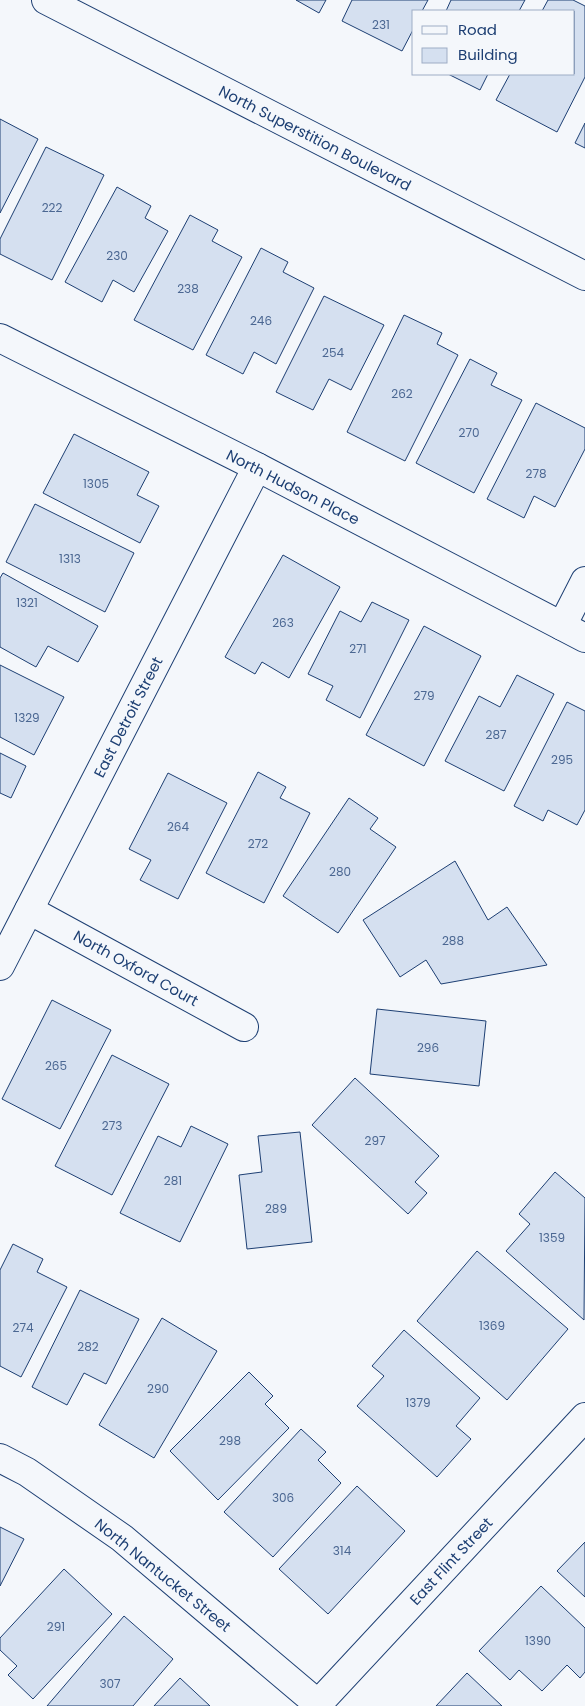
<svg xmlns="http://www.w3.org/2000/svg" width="585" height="1706" viewBox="0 0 585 1706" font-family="Poppins,sans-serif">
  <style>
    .building { fill: #d5e0f0; stroke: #1d3f73 }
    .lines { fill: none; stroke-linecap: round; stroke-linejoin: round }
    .minor-casing { stroke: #1d3f73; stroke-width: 30 }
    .minor { stroke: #f4f7fb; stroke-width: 28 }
    .labels { text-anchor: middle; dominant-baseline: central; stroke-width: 4; stroke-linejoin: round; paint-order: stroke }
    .number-label { font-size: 12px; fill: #4b6792 }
    .street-label { font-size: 15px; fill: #1d3f73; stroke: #f4f7fb }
  </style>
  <rect width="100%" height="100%" fill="#f4f7fb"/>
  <g class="building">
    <polygon points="296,0 326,0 319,13"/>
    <polygon points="352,0 428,0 422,11 414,11 414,28 402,51 342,21"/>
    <polygon points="451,0 525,0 519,11 446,11"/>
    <polygon points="548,0 573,0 585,6 585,77 557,132 496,100 510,74 574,74 574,11 542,11"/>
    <polygon points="448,74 488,74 480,90"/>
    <polygon points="0,119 38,139 0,213"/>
    <polygon points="585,123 585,148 575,143"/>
    <polygon points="46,147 104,175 52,280 0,254 0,239"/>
    <polygon points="117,187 151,206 145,218 168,231 134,292 113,280 102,302 65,282"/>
    <polygon points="190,215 218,230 212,241 242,257 193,350 134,320"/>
    <polygon points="261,248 288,262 283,272 314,288 276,364 254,352 243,374 206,355"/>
    <polygon points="324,296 384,325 351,390 329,379 313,410 276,392"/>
    <polygon points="404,315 442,333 437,344 458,355 405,461 347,432"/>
    <polygon points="470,359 497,373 491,385 522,400 474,493 416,463"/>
    <polygon points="536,403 585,428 585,449 555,507 534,496 524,518 487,499"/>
    <polygon points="74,434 149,472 137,495 159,506 140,543 43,493"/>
    <polygon points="35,504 134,553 105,612 6,562"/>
    <polygon points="283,555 340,587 289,678 262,662 255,674 225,657"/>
    <polygon points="3,573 98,626 78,662 48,646 36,667 0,647 0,578"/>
    <polygon points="372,602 409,620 360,718 326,700 333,686 308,674 340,611 361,622"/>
    <polygon points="424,626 481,656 424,766 366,735"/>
    <polygon points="0,665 64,697 34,755 0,737"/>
    <polygon points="517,675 554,694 504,791 445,761 479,696 500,707"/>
    <polygon points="567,702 585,711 585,810 577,825 548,810 543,821 514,806"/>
    <polygon points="0,753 26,766 11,798 0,793"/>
    <polygon points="258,772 286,787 280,798 310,813 264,903 206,873"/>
    <polygon points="168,773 227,803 178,899 140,880 151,860 129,849"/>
    <polygon points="349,798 378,818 370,829 396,847 338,933 283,896"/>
    <polygon points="455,861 488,920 507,907 547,965 441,984 426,960 400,977 363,920"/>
    <polygon points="52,1000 111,1030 60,1129 2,1099"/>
    <polygon points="377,1009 486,1021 479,1086 370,1074"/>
    <polygon points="112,1055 169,1084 112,1195 55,1166"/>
    <polygon points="355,1078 439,1156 415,1182 427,1193 408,1214 312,1125"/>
    <polygon points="191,1126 228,1144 180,1242 120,1213 158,1136 181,1147"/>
    <polygon points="300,1132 312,1242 247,1249 239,1175 262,1172 258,1136"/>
    <polygon points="555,1172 585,1198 584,1320 506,1251 530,1224 519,1214"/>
    <polygon points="13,1244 43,1259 37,1272 67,1287 21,1377 0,1366 0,1270"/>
    <polygon points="477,1251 568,1329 507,1400 417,1321"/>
    <polygon points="80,1290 139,1319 106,1384 84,1373 67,1405 32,1387"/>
    <polygon points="162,1318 217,1351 154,1458 99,1425"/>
    <polygon points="404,1330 480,1398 456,1426 471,1439 437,1477 357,1406 384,1376 372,1366"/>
    <polygon points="249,1372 273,1396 265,1404 289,1428 218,1500 170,1451"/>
    <polygon points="301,1429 326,1452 318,1460 341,1483 273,1557 224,1512"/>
    <polygon points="357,1486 405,1531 328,1614 279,1569"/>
    <polygon points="0,1527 24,1539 0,1586"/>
    <polygon points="585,1542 585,1597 557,1571"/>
    <polygon points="64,1569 112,1614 33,1699 8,1675 17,1666 0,1650 0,1638"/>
    <polygon points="541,1586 585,1628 585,1672 580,1678 567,1665 542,1691 519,1670 510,1680 479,1651"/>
    <polygon points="124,1616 173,1659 133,1706 47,1706"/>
    <polygon points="467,1673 502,1706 436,1706"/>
    <polygon points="180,1678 210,1706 154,1706"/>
  </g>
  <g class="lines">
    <g class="minor-casing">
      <g id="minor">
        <polyline points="46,0 585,276"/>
        <polyline points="0,338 257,467 585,638"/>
        <polyline points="562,626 585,581"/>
        <polyline points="29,910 244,1027"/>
        <polyline points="0,966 257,467"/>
        <polyline points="0,1458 27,1472 122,1538 318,1704"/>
        <polyline points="316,1706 585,1417"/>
      </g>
    </g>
    <use href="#minor" class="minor"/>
  </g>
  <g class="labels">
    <g class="number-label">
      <text x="381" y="24">231</text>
      <text x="52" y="207">222</text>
      <text x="117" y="255">230</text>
      <text x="188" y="288">238</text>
      <text x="261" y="320">246</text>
      <text x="333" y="352">254</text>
      <text x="402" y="393">262</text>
      <text x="469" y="432">270</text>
      <text x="536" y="473">278</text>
      <text x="96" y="483">1305</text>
      <text x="70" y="558">1313</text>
      <text x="27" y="602">1321</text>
      <text x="283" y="622">263</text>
      <text x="358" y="648">271</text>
      <text x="424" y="695">279</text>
      <text x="27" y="717">1329</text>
      <text x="496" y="734">287</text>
      <text x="562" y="759">295</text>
      <text x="178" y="826">264</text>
      <text x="258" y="843">272</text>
      <text x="340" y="871">280</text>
      <text x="453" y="940">288</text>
      <text x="428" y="1047">296</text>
      <text x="56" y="1065">265</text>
      <text x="112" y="1125">273</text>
      <text x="375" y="1140">297</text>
      <text x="173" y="1180">281</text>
      <text x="276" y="1208">289</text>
      <text x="552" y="1237">1359</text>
      <text x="492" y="1325">1369</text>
      <text x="23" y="1327">274</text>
      <text x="88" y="1346">282</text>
      <text x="158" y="1388">290</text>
      <text x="418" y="1402">1379</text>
      <text x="230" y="1440">298</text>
      <text x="283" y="1497">306</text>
      <text x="342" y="1550">314</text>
      <text x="56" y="1626">291</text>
      <text x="538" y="1640">1390</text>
      <text x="110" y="1683">307</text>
    </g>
    <g class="street-label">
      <text transform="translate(315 138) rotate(27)">North Superstition Boulevard</text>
      <text transform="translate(293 487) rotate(27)">North Hudson Place</text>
      <text transform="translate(128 717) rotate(-63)">East Detroit Street</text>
      <text transform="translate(136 968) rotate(29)">North Oxford Court</text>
      <text transform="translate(451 1561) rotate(-47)">East Flint Street</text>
      <text transform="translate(163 1575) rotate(39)">North Nantucket Street</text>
    </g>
  </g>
  <rect x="412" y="10" width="162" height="65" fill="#f4f7fb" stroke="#9eadc5"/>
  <rect x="422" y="26" width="25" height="8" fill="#f4f7fb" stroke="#9eadc5"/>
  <text x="458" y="35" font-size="15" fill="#1d3f73">Road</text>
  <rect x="422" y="48" width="25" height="15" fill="#d5e0f0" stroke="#9eadc5"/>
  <text x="458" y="60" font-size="15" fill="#1d3f73">Building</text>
</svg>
